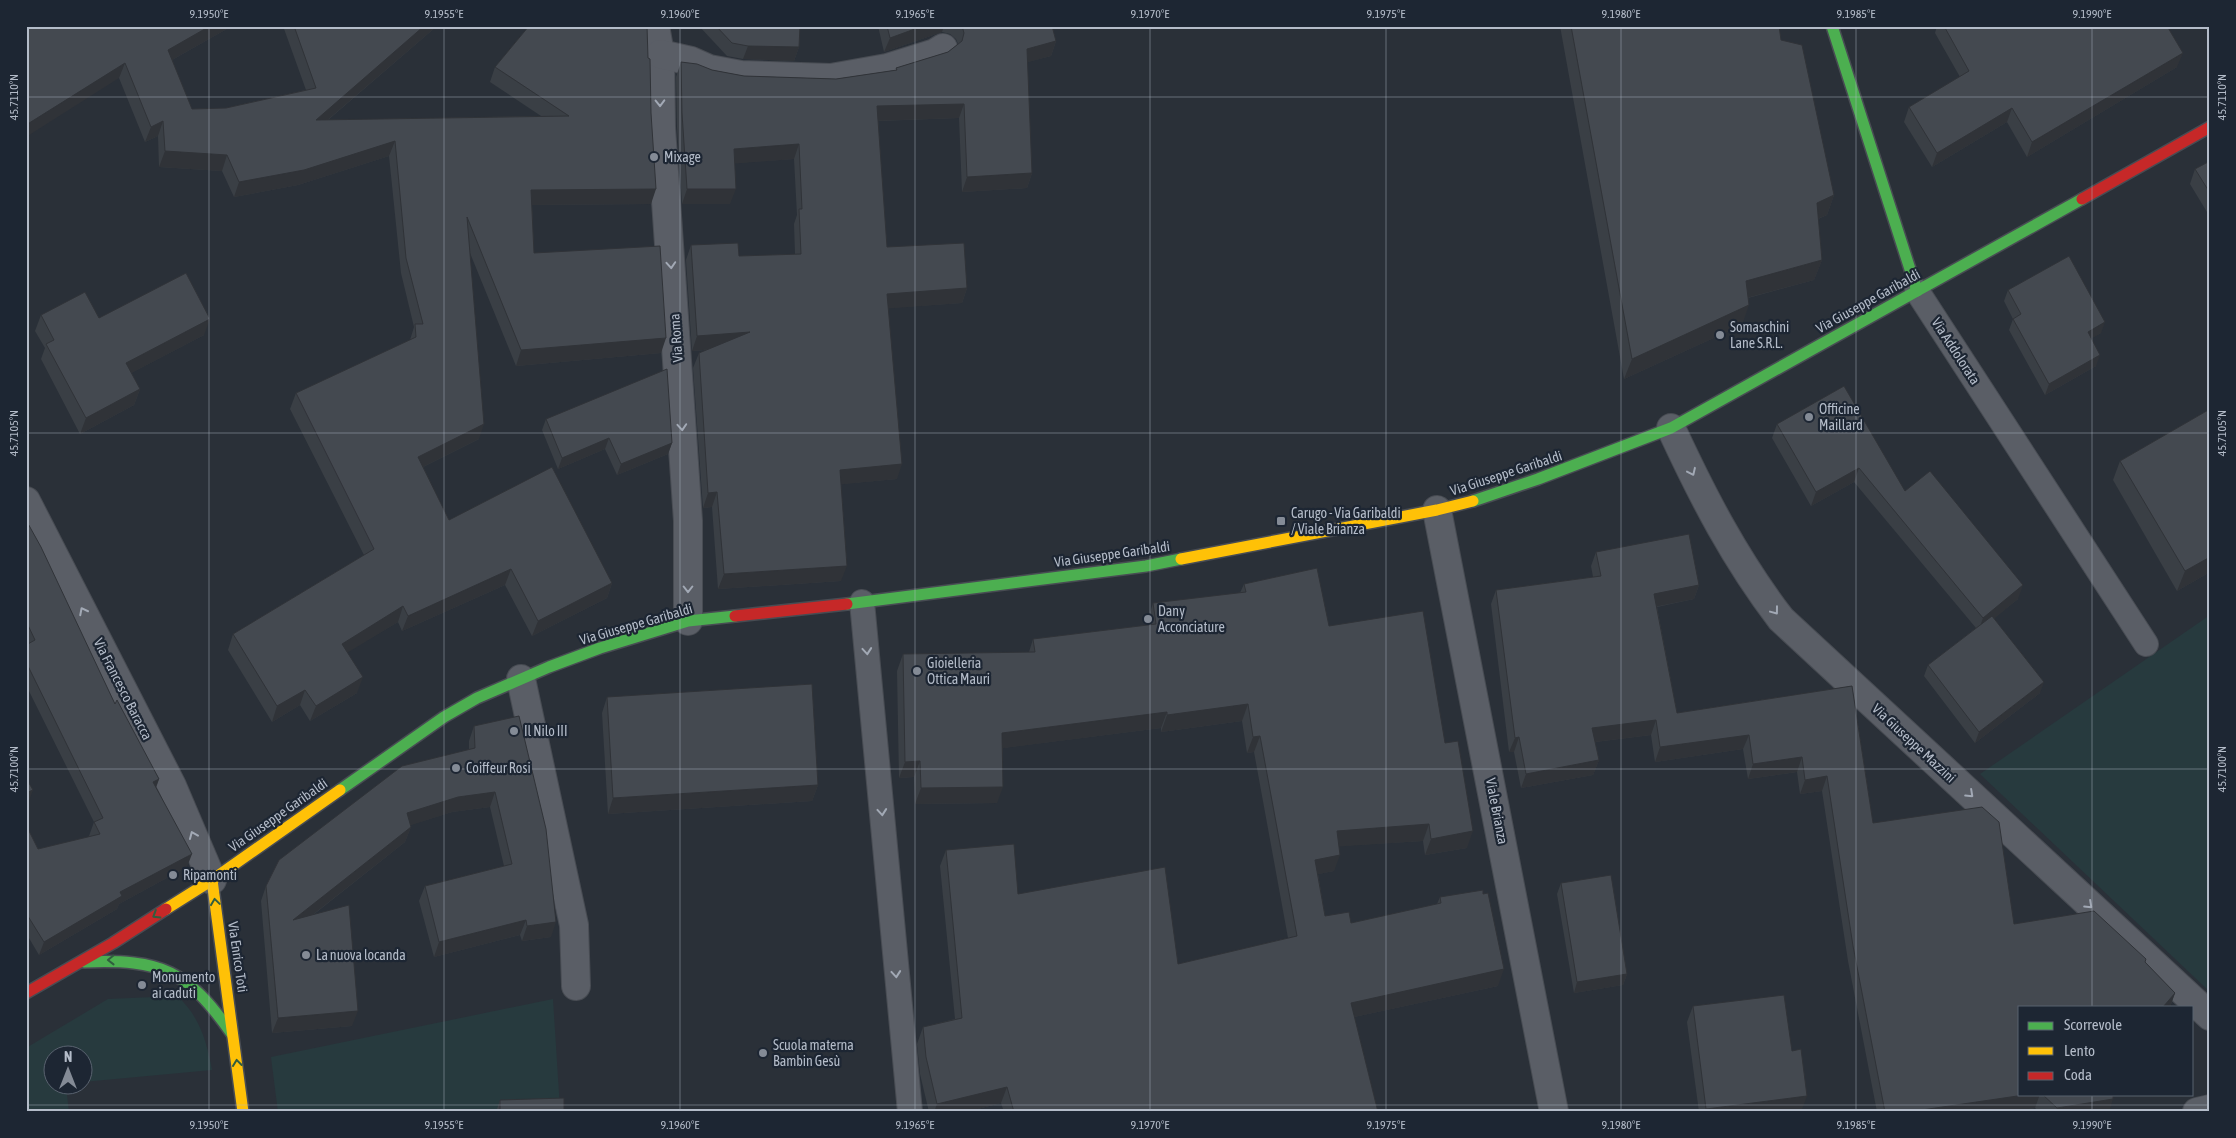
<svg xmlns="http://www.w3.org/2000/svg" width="2236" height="1138" viewBox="0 0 2236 1138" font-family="'Asap Condensed',sans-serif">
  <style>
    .green { fill: #273a3e }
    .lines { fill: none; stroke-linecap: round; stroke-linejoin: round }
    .lane-casing { stroke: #484c53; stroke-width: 26 }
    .street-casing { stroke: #484c53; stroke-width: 30 }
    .fast-casing { stroke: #484c53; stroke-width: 14 }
    .slow-casing { stroke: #484c53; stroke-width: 14 }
    .jam-casing { stroke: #484c53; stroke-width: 14 }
    .lane { stroke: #5a5e66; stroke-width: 24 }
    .street { stroke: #5a5e66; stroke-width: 28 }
    .fast { stroke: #4caf50; stroke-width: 11 }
    .slow { stroke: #ffc107; stroke-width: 11 }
    .jam { stroke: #c62828; stroke-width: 11 }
    .wall { fill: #3a3f45 }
    .shaded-wall { fill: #303338 }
    .building { fill: #444950; stroke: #303338 }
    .oneway { stroke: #a2a9b5 }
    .oneway2 { stroke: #305d3f }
    .ticks { fill: none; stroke: #b4bcc9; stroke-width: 1; stroke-opacity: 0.45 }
    .poi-dot { fill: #848b96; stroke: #1d2633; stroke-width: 2 }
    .labels { text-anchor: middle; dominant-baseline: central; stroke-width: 4.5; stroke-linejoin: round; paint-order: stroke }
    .poi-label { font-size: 14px; fill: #b4bcc9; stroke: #1d2633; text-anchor: start }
    .street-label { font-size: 14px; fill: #b4bcc9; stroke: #1d2633 }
    .neatline { fill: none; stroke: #b4bcc9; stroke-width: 2 }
    .ticks-label { font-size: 12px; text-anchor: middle; fill: #b4bcc9 }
  </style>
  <rect width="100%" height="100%" fill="#2a3038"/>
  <g class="green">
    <polygon points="2210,615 2210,992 1980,774"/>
    <path d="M177 996C199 1015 207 1042 212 1070L83 1082 82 1056H52V1086H66L69 1112H26V1048L108 999Z"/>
    <polygon points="553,999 560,1109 496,1112 278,1112 271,1057"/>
  </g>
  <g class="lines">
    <g class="lane-casing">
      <g id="lane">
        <polyline points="1917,291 2146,644"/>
        <polyline points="862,602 910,1112"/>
      </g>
    </g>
    <g class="street-casing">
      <g id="street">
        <polyline points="655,26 660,54 661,128 688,521 688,621"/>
        <polyline points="660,54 691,61 709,69 741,75 831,78 887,68 935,53 943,48"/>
        <path d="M1671 428C1703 497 1735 559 1781 619L2210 1016"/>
        <polyline points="26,501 172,786 212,880"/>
        <polyline points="1437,510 1554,1112"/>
        <polyline points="521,679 574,925 576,986"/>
        <polyline points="2197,1112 2210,1109"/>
      </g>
    </g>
    <g class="fast-casing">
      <g id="fast">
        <polyline points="1832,26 1917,291"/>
        <polyline points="1473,501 1538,479 1671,428 2082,199"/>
        <polyline points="847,604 1146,566 1181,559"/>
        <polyline points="340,790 444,717 477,698 549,667 600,648 688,621 735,616"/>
        <path d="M84 962C162 959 187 970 232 1034"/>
      </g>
    </g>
    <g class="slow-casing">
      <g id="slow">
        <polyline points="1181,559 1437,510 1473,501"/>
        <polyline points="212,880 243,1112"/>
        <polyline points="166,909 212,880 340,790"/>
      </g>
    </g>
    <g class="jam-casing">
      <g id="jam">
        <polyline points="2082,199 2210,127"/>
        <polyline points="735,616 847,604"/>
        <polyline points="26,993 113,943 166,909"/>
      </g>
    </g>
    <use href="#lane" class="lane"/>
    <use href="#street" class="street"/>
    <use href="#fast" class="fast"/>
    <use href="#slow" class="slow"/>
    <use href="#jam" class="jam"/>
  </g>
  <g class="wall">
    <polygon points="26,26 232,26 172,60 192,109 226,108 306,90 283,26 437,26 328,120 541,116 490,82 495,67 529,26 651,204 532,205 534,253 661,353 516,366 470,253 479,439 423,467 449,520 612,583 607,598 532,636 505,585 402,631 398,622 347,652 357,693 310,721 300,705 272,722 228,650 233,634 364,555 290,409 296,393 410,340 414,327 401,273 389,156 298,185 234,197 222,171 159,167 158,136 145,142 119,78"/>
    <polygon points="699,26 800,26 799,47 794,61 743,59 727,56"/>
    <polygon points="878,26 1052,26 1056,41 1051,56 1027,62 1032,173 1027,188 962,192 959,118 878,121 887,247 967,288 962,303 888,308 897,479 841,484 841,581 718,589 712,507 703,508 693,368 699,353 707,350 692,351 686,260 691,245 739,256 795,254 794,224 797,215 794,159 735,163 730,204 682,204 677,127 676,77 681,62 712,70 744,76 836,79 896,70 896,68 948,52 958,44 956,39 950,34 942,32 884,52"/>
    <polygon points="1560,26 1779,26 1781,40 1834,195 1827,215 1818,219 1822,260 1814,280 1748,298 1742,325 1624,379"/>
    <polygon points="1937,26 2168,26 2177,67 2027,157 2007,122 1932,167 1904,122 1909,107 1960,77 1935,33"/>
    <polygon points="2210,161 2210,217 2190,184 2195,169"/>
    <polygon points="2008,290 2101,333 2091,338 2096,366 2045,395 2009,330 2013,319 2004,301"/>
    <polygon points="41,315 99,318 204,335 131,373 140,389 134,405 80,434 41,359 45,348 35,331"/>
    <polygon points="2210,409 2210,572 2177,591 2113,480 2120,461"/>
    <polygon points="546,419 672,443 668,454 617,475 605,449 558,469 542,430"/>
    <polygon points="1777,424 1905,491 2018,599 1994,618 2040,693 1975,743 1924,676 1928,665 1976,628 1854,482 1811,506 1772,438"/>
    <polygon points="26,520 115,704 159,779 156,788 187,867 119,904 117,909 39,955 26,933 26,825 38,849 89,837 89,836 94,822 26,685"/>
    <polygon points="1596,552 1699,585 1694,599 1657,607 1677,713 1852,686 1873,823 2014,924 2145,963 2175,993 2170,1007 2020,1007 2020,1094 2113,1094 2109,1112 2040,1112 2035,1108 2005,1112 1877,1112 1848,961 1822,791 1800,794 1797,772 1748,779 1743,749 1655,762 1651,735 1595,742 1599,760 1593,775 1521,788 1514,752 1509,752 1491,604 1496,590 1593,577 1591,566"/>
    <polygon points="1244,584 1329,626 1445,743 1467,848 1425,855 1423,841 1339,846 1334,871 1318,874 1325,916 1351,923 1437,904 1440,897 1498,986 1354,1017 1378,1112 1004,1112 1001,1103 966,1112 929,1112 920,1074 917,1044 923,1027 955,1019 940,866 946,850 1018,894 1178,964 1288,938 1254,752 1247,753 1242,721 1161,732 1161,728 1003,748 997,803 915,804 914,777 899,778 897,671 903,654 1029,652 1033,639 1148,625 1148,619 1153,603 1240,593"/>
    <polygon points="607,697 818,785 812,801 608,814 602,713"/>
    <polygon points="474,726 551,937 522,941 520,935 434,957 419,901 425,886 504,866 490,807 452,812 410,825 411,827 405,842 313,915 352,1026 272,1033 261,901 266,886 469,749 469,741"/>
    <polygon points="1561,883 1627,974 1623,985 1574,993 1557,894"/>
    <polygon points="1693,1006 1792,1051 1801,1112 1699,1112 1687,1022"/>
    <polygon points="500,1100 564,1112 496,1112"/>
  </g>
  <g class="shaded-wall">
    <polygon points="210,26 232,26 163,65 168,50"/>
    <polygon points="424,26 437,26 310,135 316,120"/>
    <polygon points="923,26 944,26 942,32 884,52 890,38"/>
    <polygon points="1056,41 1051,56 1021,64 1027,49"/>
    <polygon points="748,46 799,47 794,61 743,59"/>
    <polygon points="2183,53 2177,67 2027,157 2032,142"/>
    <polygon points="125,63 119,78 26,137 26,125"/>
    <polygon points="964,104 959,118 872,121 877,106"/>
    <polygon points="2012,108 2007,122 1932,167 1937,153"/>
    <polygon points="163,121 158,136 145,142 151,127"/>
    <polygon points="395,141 389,156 298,185 234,197 239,182"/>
    <polygon points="799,144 794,159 729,164 734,149"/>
    <polygon points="165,151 227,155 222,171 159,167"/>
    <polygon points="1032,173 1027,188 962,192 967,177"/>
    <polygon points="656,189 651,204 525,205 531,190"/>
    <polygon points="687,189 736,189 730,204 682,204"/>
    <polygon points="1834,195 1827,215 1810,222 1817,203"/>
    <polygon points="1822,260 1814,280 1739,300 1746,281"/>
    <polygon points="967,288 962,303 881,309 887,294"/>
    <polygon points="1749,305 1742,325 1624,379 1632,359"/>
    <polygon points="210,319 204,335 120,379 126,363"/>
    <polygon points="2105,322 2101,333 2084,343 2088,332"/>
    <polygon points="750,332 745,346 692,351 697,336"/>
    <polygon points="666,338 661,353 516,366 521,350"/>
    <polygon points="2100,355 2096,366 2045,395 2049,384"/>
    <polygon points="140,389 134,405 80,434 86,418"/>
    <polygon points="484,424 479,439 413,472 418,457"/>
    <polygon points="609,438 605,449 558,469 562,458"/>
    <polygon points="672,443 668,454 617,475 621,464"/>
    <polygon points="902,464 897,479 834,485 840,470"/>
    <polygon points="1859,468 1854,482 1811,506 1816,492"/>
    <polygon points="717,492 712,507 703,508 708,493"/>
    <polygon points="2210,557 2210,572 2177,591 2185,571"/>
    <polygon points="847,566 841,581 718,589 724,574"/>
    <polygon points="511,569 505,585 402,631 408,616"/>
    <polygon points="612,583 607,598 532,636 538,621"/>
    <polygon points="1699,585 1694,599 1649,608 1654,594"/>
    <polygon points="2023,585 2018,599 1978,632 1983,618"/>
    <polygon points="403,606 398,622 337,659 342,644"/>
    <polygon points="363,677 357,693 310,721 316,706"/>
    <polygon points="2044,682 2040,693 1975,743 1979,732"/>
    <polygon points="305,690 300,705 272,722 277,706"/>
    <polygon points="1248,704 1242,721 1161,732 1167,715"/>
    <polygon points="1167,712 1161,728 997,749 1002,733"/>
    <polygon points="1656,720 1651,735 1587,743 1592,728"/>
    <polygon points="1749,735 1743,749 1655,762 1660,747"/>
    <polygon points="1260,736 1254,752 1247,753 1253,737"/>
    <polygon points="1519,737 1514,752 1509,752 1515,738"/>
    <polygon points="1802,757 1797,772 1748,779 1753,764"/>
    <polygon points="1599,760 1593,775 1521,788 1526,774"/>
    <polygon points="920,761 914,777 899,778 905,762"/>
    <polygon points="1827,776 1822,791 1800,794 1805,780"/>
    <polygon points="159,779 154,792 153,782"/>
    <polygon points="818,785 812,801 608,814 613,798"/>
    <polygon points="1003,787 997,803 915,804 921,788"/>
    <polygon points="33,790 28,803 26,804 26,793"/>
    <polygon points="495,792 490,807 452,812 402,828 407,813 458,797"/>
    <polygon points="1429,824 1423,841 1331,847 1337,831"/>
    <polygon points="411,827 405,842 287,935 293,920"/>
    <polygon points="1473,831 1467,848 1425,855 1431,839"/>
    <polygon points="192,854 187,867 119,904 117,909 39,955 44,942 120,892"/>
    <polygon points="1340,855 1334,871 1309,876 1315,860"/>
    <polygon points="526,920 520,935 434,957 439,942"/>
    <polygon points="556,922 551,937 522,941 527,926"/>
    <polygon points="1504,969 1498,986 1345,1019 1351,1003"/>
    <polygon points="1627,974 1623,985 1574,993 1577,982"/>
    <polygon points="2175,993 2170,1007 2163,1007"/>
    <polygon points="358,1011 352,1026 272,1033 278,1018"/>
    <polygon points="1007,1087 1001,1103 966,1112 934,1112 937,1104"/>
    <polygon points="2031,1094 2040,1094 2035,1108 2005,1112 1908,1112"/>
    <polygon points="1807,1096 1801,1112 1705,1112 1706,1109"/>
    <polygon points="2113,1099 2109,1112 2055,1112 2057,1108"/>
  </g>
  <g class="building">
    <polygon points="26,26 210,26 168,50 192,109 226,108 316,88 294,26 424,26 316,120 569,116 495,67 529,26 647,26 648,58 650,59 651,113 656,189 531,190 534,253 660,246 666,338 521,350 467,217 484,424 418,457 449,520 552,467 612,583 538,621 511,569 408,616 403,606 342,644 363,677 316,706 305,690 277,706 233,634 374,549 296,393 416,337 415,324 423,324 406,258 395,141 304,170 239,182 227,155 165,151 163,121 151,127 125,63 26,125"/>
    <polygon points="716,26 800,26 799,47 748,46 732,43"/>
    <polygon points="887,26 923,26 890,38"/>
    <polygon points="962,26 1052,26 1056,41 1027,49 1032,173 967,177 964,104 877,106 887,247 964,243 967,288 887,294 902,464 840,470 847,566 724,574 717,492 708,493 699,353 750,332 697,336 691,245 738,243 739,256 801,254 799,209 802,209 799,144 734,149 736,189 687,189 682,113 681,62 697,64 712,70 744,76 836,79 897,70 896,68 948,52 962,41 964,33"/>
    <polygon points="1571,26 1779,26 1781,40 1802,45 1834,195 1817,203 1822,260 1746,281 1749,305 1632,359"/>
    <polygon points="1944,26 2167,26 2183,53 2032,142 2012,108 1937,153 1909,107 1969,71"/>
    <polygon points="2210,161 2210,193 2195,169"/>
    <polygon points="2069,256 2105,322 2088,332 2100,355 2049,384 2013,319 2021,314 2008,290"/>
    <polygon points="186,273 210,319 126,363 140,389 86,418 46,344 54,340 41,315 85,292 99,318"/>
    <polygon points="667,369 672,443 621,464 609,438 562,458 546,419"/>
    <polygon points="1844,386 1905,491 1930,471 2023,585 1983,618 1859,468 1816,492 1777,424"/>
    <polygon points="2210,409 2210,557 2185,571 2120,461"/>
    <polygon points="26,520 41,547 115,704 117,700 159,779 153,782 192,854 120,892 122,896 44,942 26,913 26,825 38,849 100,834 94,822 103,818 26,662 26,645 35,640 26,621"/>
    <polygon points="1689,534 1699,585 1654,594 1677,713 1852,686 1873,823 1982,807 1999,822 2014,924 2094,911 2146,959 2145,962 2175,993 2163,1007 2020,1007 2020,1094 2031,1094 1908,1112 1885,1112 1853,946 1827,776 1805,780 1802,757 1753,764 1749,735 1660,747 1656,720 1592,728 1599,760 1526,774 1519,737 1515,738 1496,590 1601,576 1596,552"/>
    <polygon points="1317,568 1329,626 1423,611 1445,743 1458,741 1473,831 1431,839 1429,824 1337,831 1340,855 1315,860 1325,916 1349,912 1351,923 1441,903 1440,897 1483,890 1483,894 1488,893 1504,969 1351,1003 1378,1112 1014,1112 1007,1087 937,1104 926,1057 923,1027 962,1018 946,850 1014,844 1018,894 1165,867 1178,964 1297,936 1260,736 1253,737 1248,704 1167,715 1167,712 1002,733 1003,787 921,788 920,761 905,762 903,654 1035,652 1033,639 1156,624 1153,603 1246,592 1244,584"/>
    <polygon points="1992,616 2044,682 1979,732 1928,665"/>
    <polygon points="812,684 818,785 613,798 607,697"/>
    <polygon points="519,716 546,829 556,922 527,926 526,920 439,942 425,886 512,864 495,792 458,797 407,813 411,827 293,920 349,905 358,1011 278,1018 266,886 279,860 402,766 475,748 474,726"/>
    <polygon points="26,778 33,790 26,793"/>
    <polygon points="1611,875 1627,974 1577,982 1561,883"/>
    <polygon points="1784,995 1792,1051 1801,1049 1807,1096 1706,1109 1693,1006"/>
    <polygon points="2042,1094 2113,1094 2113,1099 2057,1108"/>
    <polygon points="564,1098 564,1112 500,1112 500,1100"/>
  </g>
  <defs><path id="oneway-chevron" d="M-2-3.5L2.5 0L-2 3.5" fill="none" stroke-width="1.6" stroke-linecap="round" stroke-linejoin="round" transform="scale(1.25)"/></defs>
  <g class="oneway">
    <use href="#oneway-chevron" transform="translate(660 103) rotate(89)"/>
    <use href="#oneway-chevron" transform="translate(671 265) rotate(86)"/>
    <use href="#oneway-chevron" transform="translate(682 427) rotate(86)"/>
    <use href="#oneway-chevron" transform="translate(1692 472) rotate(65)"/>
    <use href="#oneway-chevron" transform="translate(688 589) rotate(90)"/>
    <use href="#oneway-chevron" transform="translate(83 611) rotate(-117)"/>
    <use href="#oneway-chevron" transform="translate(1775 611) rotate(53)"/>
    <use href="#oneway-chevron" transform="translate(867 651) rotate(85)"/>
    <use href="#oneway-chevron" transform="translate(1970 794) rotate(43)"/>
    <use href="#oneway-chevron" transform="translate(882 812) rotate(85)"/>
    <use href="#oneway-chevron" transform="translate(193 835) rotate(-113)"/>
    <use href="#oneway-chevron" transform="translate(2089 905) rotate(43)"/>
    <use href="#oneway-chevron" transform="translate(896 974) rotate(85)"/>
  </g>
  <g class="oneway2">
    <use href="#oneway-chevron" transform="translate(215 902) rotate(-98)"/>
    <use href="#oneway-chevron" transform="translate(156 915) rotate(148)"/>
    <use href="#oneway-chevron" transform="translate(111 960) rotate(179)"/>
    <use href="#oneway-chevron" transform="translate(237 1063) rotate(-97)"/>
  </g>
  <path class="ticks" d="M209 26V1112M444 26V1112M680 26V1112M915 26V1112M1150 26V1112M1386 26V1112M1621 26V1112M1856 26V1112M2092 26V1007M26 97H2210M26 433H2210M26 769H2210M2092 1094V1112M26 1105H2210"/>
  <g class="poi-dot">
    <circle cx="654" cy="157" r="5"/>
    <circle cx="1720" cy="335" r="5"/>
    <circle cx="1809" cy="417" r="5"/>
    <rect x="1276" y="516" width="10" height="10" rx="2.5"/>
    <circle cx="1148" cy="619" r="5"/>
    <circle cx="917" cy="671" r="5"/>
    <circle cx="514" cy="731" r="5"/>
    <circle cx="456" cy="768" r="5"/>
    <circle cx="173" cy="875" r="5"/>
    <circle cx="306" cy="955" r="5"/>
    <circle cx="142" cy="985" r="5"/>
    <circle cx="763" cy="1053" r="5"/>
  </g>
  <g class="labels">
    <g class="poi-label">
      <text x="664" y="157">Mixage</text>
      <text x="1730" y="327">Somaschini<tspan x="1730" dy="16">Lane S.R.L.</tspan></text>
      <text x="1819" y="409">Officine<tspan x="1819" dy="16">Maillard</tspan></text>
      <text x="1291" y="513">Carugo - Via Garibaldi<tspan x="1291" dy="16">/ Viale Brianza</tspan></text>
      <text x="1158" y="611">Dany<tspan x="1158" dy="16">Acconciature</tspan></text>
      <text x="927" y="663">Gioielleria<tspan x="927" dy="16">Ottica Mauri</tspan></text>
      <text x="524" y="731">Il Nilo III</text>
      <text x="466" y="768">Coiffeur Rosi</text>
      <text x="183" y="875">Ripamonti</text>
      <text x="316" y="955">La nuova locanda</text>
      <text x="152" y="977">Monumento<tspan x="152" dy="16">ai caduti</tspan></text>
      <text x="773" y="1045">Scuola materna<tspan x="773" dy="16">Bambin Gesù</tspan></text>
    </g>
    <g class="street-label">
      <text transform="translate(1868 301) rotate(-29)">Via Giuseppe Garibaldi</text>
      <text transform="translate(676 338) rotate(-94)">Via Roma</text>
      <text transform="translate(1956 351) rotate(57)">Via Addolorata</text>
      <text transform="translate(1506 473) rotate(-18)">Via Giuseppe Garibaldi</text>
      <text transform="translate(1112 554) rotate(-8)">Via Giuseppe Garibaldi</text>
      <text transform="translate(636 624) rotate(-16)">Via Giuseppe Garibaldi</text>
      <text transform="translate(123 689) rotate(63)">Via Francesco Baracca</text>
      <text transform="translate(1914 743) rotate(43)">Via Giuseppe Mazzini</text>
      <text transform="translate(1497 811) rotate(79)">Viale Brianza</text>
      <text transform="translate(278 815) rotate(-35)">Via Giuseppe Garibaldi</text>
      <text transform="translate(238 957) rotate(82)">Via Enrico Toti</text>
    </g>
  </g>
  <rect width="2236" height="1138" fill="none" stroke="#1d2633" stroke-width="55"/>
  <rect x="2018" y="1006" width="175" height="90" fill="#1d2633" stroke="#59626f"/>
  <rect x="2028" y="1022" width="25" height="8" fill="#4caf50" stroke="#59626f"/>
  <text x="2064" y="1030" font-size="15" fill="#b4bcc9">Scorrevole</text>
  <rect x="2028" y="1047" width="25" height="8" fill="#ffc107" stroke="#59626f"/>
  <text x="2064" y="1056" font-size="15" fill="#b4bcc9">Lento</text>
  <rect x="2028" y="1072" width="25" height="8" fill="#c62828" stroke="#59626f"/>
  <text x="2064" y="1080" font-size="15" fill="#b4bcc9">Coda</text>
  <g transform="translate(68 1070)"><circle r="24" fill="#1d2633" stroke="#59626f"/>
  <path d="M0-4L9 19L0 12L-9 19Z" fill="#848b96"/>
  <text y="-8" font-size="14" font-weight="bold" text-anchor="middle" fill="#b4bcc9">N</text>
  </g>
  <rect x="28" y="28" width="2180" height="1082" class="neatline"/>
  <g class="ticks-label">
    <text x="209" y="18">9.1950°E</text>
    <text x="444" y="18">9.1955°E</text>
    <text x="680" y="18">9.1960°E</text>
    <text x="915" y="18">9.1965°E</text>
    <text x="1150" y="18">9.1970°E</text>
    <text x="1386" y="18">9.1975°E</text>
    <text x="1621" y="18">9.1980°E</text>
    <text x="1856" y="18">9.1985°E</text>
    <text x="2092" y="18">9.1990°E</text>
    <text transform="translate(14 97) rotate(-90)" y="4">45.7110°N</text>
    <text transform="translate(2222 97) rotate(-90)" y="4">45.7110°N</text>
    <text transform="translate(14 433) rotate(-90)" y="4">45.7105°N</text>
    <text transform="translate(2222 433) rotate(-90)" y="4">45.7105°N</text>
    <text transform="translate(14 769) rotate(-90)" y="4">45.7100°N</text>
    <text transform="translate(2222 769) rotate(-90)" y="4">45.7100°N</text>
    <text x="209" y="1129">9.1950°E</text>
    <text x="444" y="1129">9.1955°E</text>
    <text x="680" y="1129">9.1960°E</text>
    <text x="915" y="1129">9.1965°E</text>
    <text x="1150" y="1129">9.1970°E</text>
    <text x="1386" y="1129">9.1975°E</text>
    <text x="1621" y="1129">9.1980°E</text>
    <text x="1856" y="1129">9.1985°E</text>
    <text x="2092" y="1129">9.1990°E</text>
  </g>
</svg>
